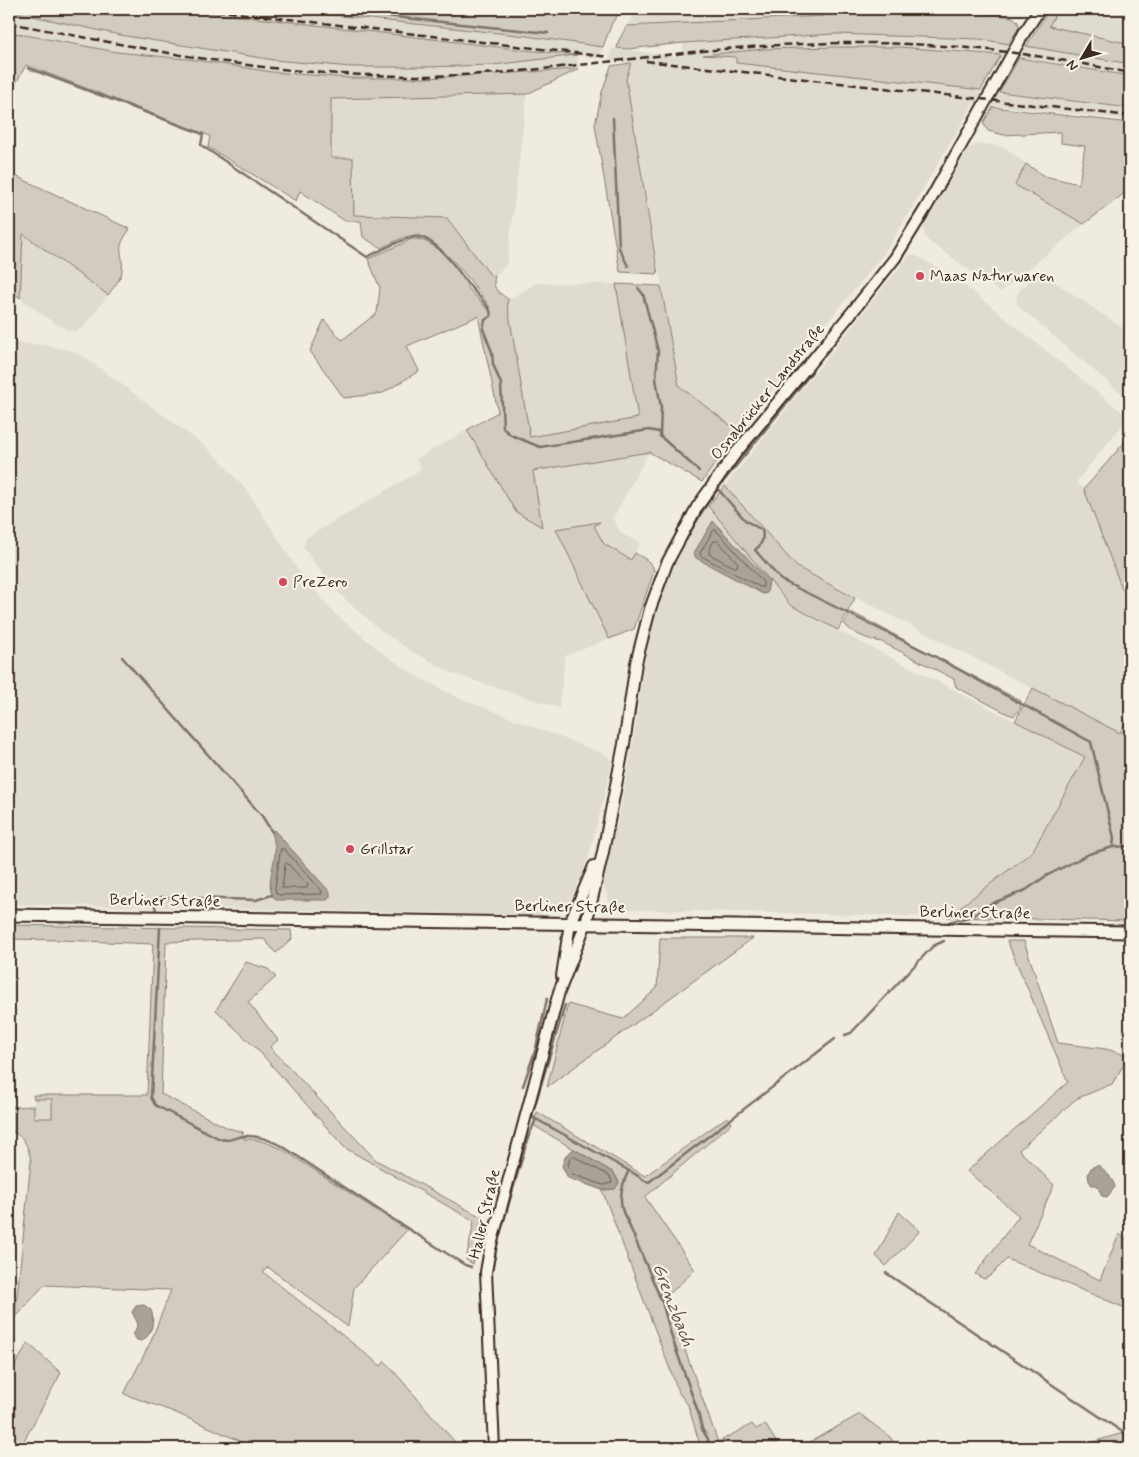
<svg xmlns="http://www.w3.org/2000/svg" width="1139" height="1457" viewBox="0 0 1139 1457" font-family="Mynerve,sans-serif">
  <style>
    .built { fill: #e0dbd0 }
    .green { fill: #d1cbc0; stroke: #867a6f }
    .water { fill: #aaa296; stroke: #7e7266 }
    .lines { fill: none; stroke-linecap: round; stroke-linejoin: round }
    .shore { stroke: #675a4e; stroke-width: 1 }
    .stream { stroke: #7e7266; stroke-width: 2.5 }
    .secondary-casing { stroke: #3b2a1e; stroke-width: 14 }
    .primary-casing { stroke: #3b2a1e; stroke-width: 15 }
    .secondary { stroke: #f7f3e8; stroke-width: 10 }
    .primary { stroke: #f7f3e8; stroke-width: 11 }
    .rail { stroke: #3b2a1e; stroke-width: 2.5; stroke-dasharray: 8 4; stroke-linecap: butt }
    .poi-dot { fill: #d1495b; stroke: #f7f3e8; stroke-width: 2 }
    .labels { text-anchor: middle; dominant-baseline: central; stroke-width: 4.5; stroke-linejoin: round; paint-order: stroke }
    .poi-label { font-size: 16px; fill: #3b2a1e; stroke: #f7f3e8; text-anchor: start }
    .street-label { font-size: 16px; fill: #3b2a1e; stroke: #f7f3e8 }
    .water-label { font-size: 18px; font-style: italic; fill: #625448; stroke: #f7f3e8 }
  </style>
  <rect width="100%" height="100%" fill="#efebe0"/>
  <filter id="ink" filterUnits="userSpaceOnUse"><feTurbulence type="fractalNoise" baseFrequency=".02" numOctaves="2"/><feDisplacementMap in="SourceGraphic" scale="10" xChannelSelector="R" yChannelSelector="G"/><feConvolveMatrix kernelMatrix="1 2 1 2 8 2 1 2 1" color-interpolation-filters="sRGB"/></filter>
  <g filter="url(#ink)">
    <g class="built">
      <polygon points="158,9 277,9 526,36 603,47 599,59 577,55 579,69 426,78 349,78 272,72 196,60 117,52 9,32 9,11 120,35 274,60 351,67 425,67 493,65 574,55 249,17"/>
      <polygon points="637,9 836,9 824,16 627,26"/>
      <polygon points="1058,9 1130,9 1130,44 1048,26"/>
      <polygon points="835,34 979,39 1040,48 1130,64 1130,76 1053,62 977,52 900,47 834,47 764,49 708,55 736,57 736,63 816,71 1130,108 1130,120 974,103 886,251 738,431 679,386 626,79 630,64 609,60 612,48 684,57 683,43"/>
      <polygon points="527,94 507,264 495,276 491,276 447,218 354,215 353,158 331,159 331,99"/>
      <polygon points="977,144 987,144 1006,148 1026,164 1015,185 1084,224 1000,292 926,239 923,228 969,148"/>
      <polygon points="22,234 108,295 83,328 76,331 68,330 54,323 20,298"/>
      <polygon points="909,255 915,255 949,274 973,292 1122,412 1125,417 1123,424 1076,482 1084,489 1130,610 1130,713 1120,733 797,567 725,486"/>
      <polygon points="1040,272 1130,333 1130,401 1018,306 1016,298 1019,291"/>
      <polygon points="536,283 616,284 638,419 530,438 507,301"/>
      <polygon points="20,343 44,345 73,351 86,358 205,446 219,459 248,492 298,570 334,613 384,654 418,677 457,697 607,755 612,762 602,805 587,862 569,904 564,907 543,907 543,915 9,904 9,344"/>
      <polygon points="467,430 516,512 541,526 533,471 649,452 613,518 621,533 640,543 632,560 604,544 594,526 600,523 556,529 609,639 565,656 559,708 454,674 411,651 380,630 347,601 330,584 303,547 306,538 422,469 416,459"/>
      <polygon points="708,506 790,606 1085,757 1032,852 947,917 612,909 601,879 620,811 633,744 644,663 656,611 666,584 683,548"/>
      <rect x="34" y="1099" width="18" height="19"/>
    </g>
    <g class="green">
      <polygon points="9,9 158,9 249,17 524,50 577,55 493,65 425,67 351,67 274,60 120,35 9,11"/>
      <polygon points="277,9 622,9 612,23 603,47 526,36"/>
      <polygon points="836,9 957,9 1013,17 1018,22 1019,27 1009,44 979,39 835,34 683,43 628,49 617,48 619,40 627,26 824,16"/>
      <polygon points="1050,9 1058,9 1049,26 1130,44 1130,64 1026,46"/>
      <path d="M9 32 117 52 196 60 272 72 349 78H426L579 69 527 94 331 99V158H353L354 215 447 218 491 276H495C491 291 501 293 509 300L507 302 530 437 638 418 616 284 661 286 679 386 738 431 702 482 649 452 533 471 542 527 516 512 467 430 498 412 478 316 407 346 419 371 383 393 344 398 310 351 324 320 342 340 377 313 380 288 368 259 412 239C432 238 453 262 463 278 465 281 466 285 468 288 474 295 481 302 487 309L490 308C479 290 438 237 417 235 405 235 392 243 381 248L363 237 361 221H345L300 191 296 201 208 147 210 136 26 65 9 96Z"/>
      <polygon points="834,47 900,47 1001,55 981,90 736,63 736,57 703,55 764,49"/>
      <polygon points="1019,58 1130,76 1130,108 999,92"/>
      <polygon points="631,63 626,79 658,274 620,272 595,125 602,92 611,66"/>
      <polygon points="993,107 1130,123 1130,189 1084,224 1015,185 1026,164 1044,176 1079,184 1085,146 1061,143 1061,132 1004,135 988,131 983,123"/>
      <path d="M9 173 130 229C114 251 124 248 122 271 121 279 113 288 108 295L23 234 20 298 9 289Z"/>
      <polygon points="1130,436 1130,610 1084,489"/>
      <polygon points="725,486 797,567 855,598 838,630 790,605 708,506"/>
      <path d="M600 522 594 526 604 544 631 560 635 553C643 558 652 561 654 571L634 629 609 639 556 529Z"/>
      <path d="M851 612 1021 701 1020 709 1014 716 1008 714 956 687 954 679 882 642C870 640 851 634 844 623Z"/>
      <polygon points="1033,688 1120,733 1130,713 1130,921 947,917 1032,852 1085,757 1015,721"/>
      <path d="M9 925 291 930 292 939 276 953 264 939 166 942 161 1094 228 1128 243 1132 244 1139C258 1138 270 1144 282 1149L407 1230 354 1288 348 1327 268 1267 263 1272 381 1366 385 1361 460 1448H256L174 1412 124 1394 151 1341 171 1290 44 1285 17 1316 15 1315 31 1161C28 1145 24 1136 9 1130V1107L34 1106V1118H52V1099H34L33 1095H147L153 944 61 940 9 939Z"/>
      <polygon points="660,938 753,938 547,1087 568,1004 623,1019 657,988"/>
      <polygon points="1007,941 1024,941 1058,1043 1106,1049 1129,1056 1112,1084 1076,1099 1019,1150 1054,1185 1027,1244 1100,1280 1119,1234 1130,1242 1130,1310 1007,1259 990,1276 984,1279 975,1274 1019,1216 967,1171 1068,1082"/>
      <polygon points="246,962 268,969 276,977 248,1002 278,1040 270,1047 376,1160 483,1218 473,1264 466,1260 474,1221 345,1148 259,1051 216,1010"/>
      <polygon points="537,1112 645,1176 727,1117 732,1123 645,1197 695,1270 666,1297 718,1442 752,1424 756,1429 765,1424 780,1448 701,1448 688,1405 679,1393 602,1190 615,1189 619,1182 614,1173 533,1125"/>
      <polygon points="899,1212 920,1231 886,1266 876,1256"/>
      <polygon points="28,1343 61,1373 20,1448 9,1448 9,1376"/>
      <polygon points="860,1414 890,1437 898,1448 799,1448"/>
      <polygon points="1130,1431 1130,1448 1072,1448"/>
    </g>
    <g class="water">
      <polygon points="713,521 769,581 767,593 763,594 696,558 694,553"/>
      <path d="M274 830 330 892V897L327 900H276C263 887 276 865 275 849 275 843 273 838 272 832Z"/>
      <polygon points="574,1149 614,1173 619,1183 615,1189 602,1190 568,1178 562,1166 566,1155"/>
      <path d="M1097 1165C1103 1167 1114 1180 1115 1187L1107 1197 1102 1196 1097 1185H1092L1089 1181 1088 1174 1091 1168Z"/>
      <path d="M144 1305 151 1310C155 1320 152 1335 142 1341L137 1340 133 1335 138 1324 132 1312 136 1306Z"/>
    </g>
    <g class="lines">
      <g class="shore">
        <polygon points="716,530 763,582 763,587 760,587 701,556 700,553 713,531"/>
        <polygon points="714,541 718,541 738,563 737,567 734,567 709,554 709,551"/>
        <polygon points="281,849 284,849 322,891 322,894 279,895 276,893 275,888"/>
        <polygon points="287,863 308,885 307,888 282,888 285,865"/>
        <polygon points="573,1156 610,1176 612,1183 603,1185 572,1174 568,1166 570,1158"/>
      </g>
      <g class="stream">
        <polyline points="359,9 359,12 385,16 548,33"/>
        <path d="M28 68 203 134 201 145 367 257C378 252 403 238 414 237 435 235 458 271 470 286 477 294 484 302 490 310L491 316 485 320 483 329 492 352 493 364 501 384 503 428 511 435 540 447 649 430 659 432"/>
        <polyline points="613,118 619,248 628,266"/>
        <polyline points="638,288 643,294 658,351 656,379 661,407 660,436 699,471"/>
        <path d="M716 487 746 521 762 530C764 538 762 545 755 550L781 580 934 656 1091 742 1114 838 1113 847"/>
        <polyline points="683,544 707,504 723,482 812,372"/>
        <polyline points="122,657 262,816 272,832"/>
        <polyline points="156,910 154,903 157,899 162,897 256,900 272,895"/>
        <polyline points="949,922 973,916 988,905 1026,890 1046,876 1089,854 1113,847 1130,846"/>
        <path d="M160 928 151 1097 155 1105 218 1138C231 1143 234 1136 246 1136 258 1135 271 1141 282 1146L388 1216 465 1265 471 1267"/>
        <polyline points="845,1035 851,1033 933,946 944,941"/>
        <polyline points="523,1086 536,1048 547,999"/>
        <polyline points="535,1120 532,1115 565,1005"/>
        <path d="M628 1172C621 1187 617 1205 627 1220L662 1302 672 1338 698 1412 702 1429 708 1439 709 1448"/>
        <polyline points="492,1271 497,1244 528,1138 536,1119 635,1174 645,1181 649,1182 835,1039"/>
        <polyline points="886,1273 1130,1437"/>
      </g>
      <g class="secondary-casing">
        <g id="secondary">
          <polyline points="562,976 570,923 594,866"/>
          <polyline points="494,1448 486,1272 490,1249 559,992 586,923 592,899 603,852 624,744 636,663 650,609 667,563 697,507 735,454 853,311 895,258 927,206 1024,33 1040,9"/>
        </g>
      </g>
      <g class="primary-casing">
        <polyline id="primary" points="9,915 1130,932"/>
      </g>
      <use href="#secondary" class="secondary"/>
      <use href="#primary" class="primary"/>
      <g class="rail">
        <polyline points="204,9 609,57"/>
        <path d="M9 23C96 39 183 58 272 68 322 74 374 76 425 76 538 75 651 53 764 46 839 41 915 42 990 50 1037 55 1084 64 1130 73"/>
        <polyline points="646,61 1130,116"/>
      </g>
    </g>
  </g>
  <g class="poi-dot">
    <circle cx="920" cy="276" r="5"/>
    <circle cx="283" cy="582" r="5"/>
    <circle cx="350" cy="849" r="5"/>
  </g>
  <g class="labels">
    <g class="poi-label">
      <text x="930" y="276">Maas Naturwaren</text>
      <text x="293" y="582">PreZero</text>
      <text x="360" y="849">Grillstar</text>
    </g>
    <g class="street-label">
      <text transform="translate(768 392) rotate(-51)">Osnabrücker Landstraße</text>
      <text transform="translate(165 901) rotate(1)">Berliner Straße</text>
      <text transform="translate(570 907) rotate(1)">Berliner Straße</text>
      <text transform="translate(975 913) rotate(1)">Berliner Straße</text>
      <text transform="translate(485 1214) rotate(-77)">Haller Straße</text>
    </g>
    <g class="water-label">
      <text transform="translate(673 1305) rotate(69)">Grenzbach</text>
    </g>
  </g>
  <rect width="1139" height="1457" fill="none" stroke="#f7f3e8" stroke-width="30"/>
  <rect x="15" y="15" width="1109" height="1427" fill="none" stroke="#3b2a1e" stroke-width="2" filter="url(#ink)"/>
  <g transform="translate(1082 58) rotate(232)" stroke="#f7f3e8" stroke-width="4" paint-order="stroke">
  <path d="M0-4L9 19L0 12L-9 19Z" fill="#3b2a1e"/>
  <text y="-8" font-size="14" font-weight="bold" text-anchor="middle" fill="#3b2a1e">N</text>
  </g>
</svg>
